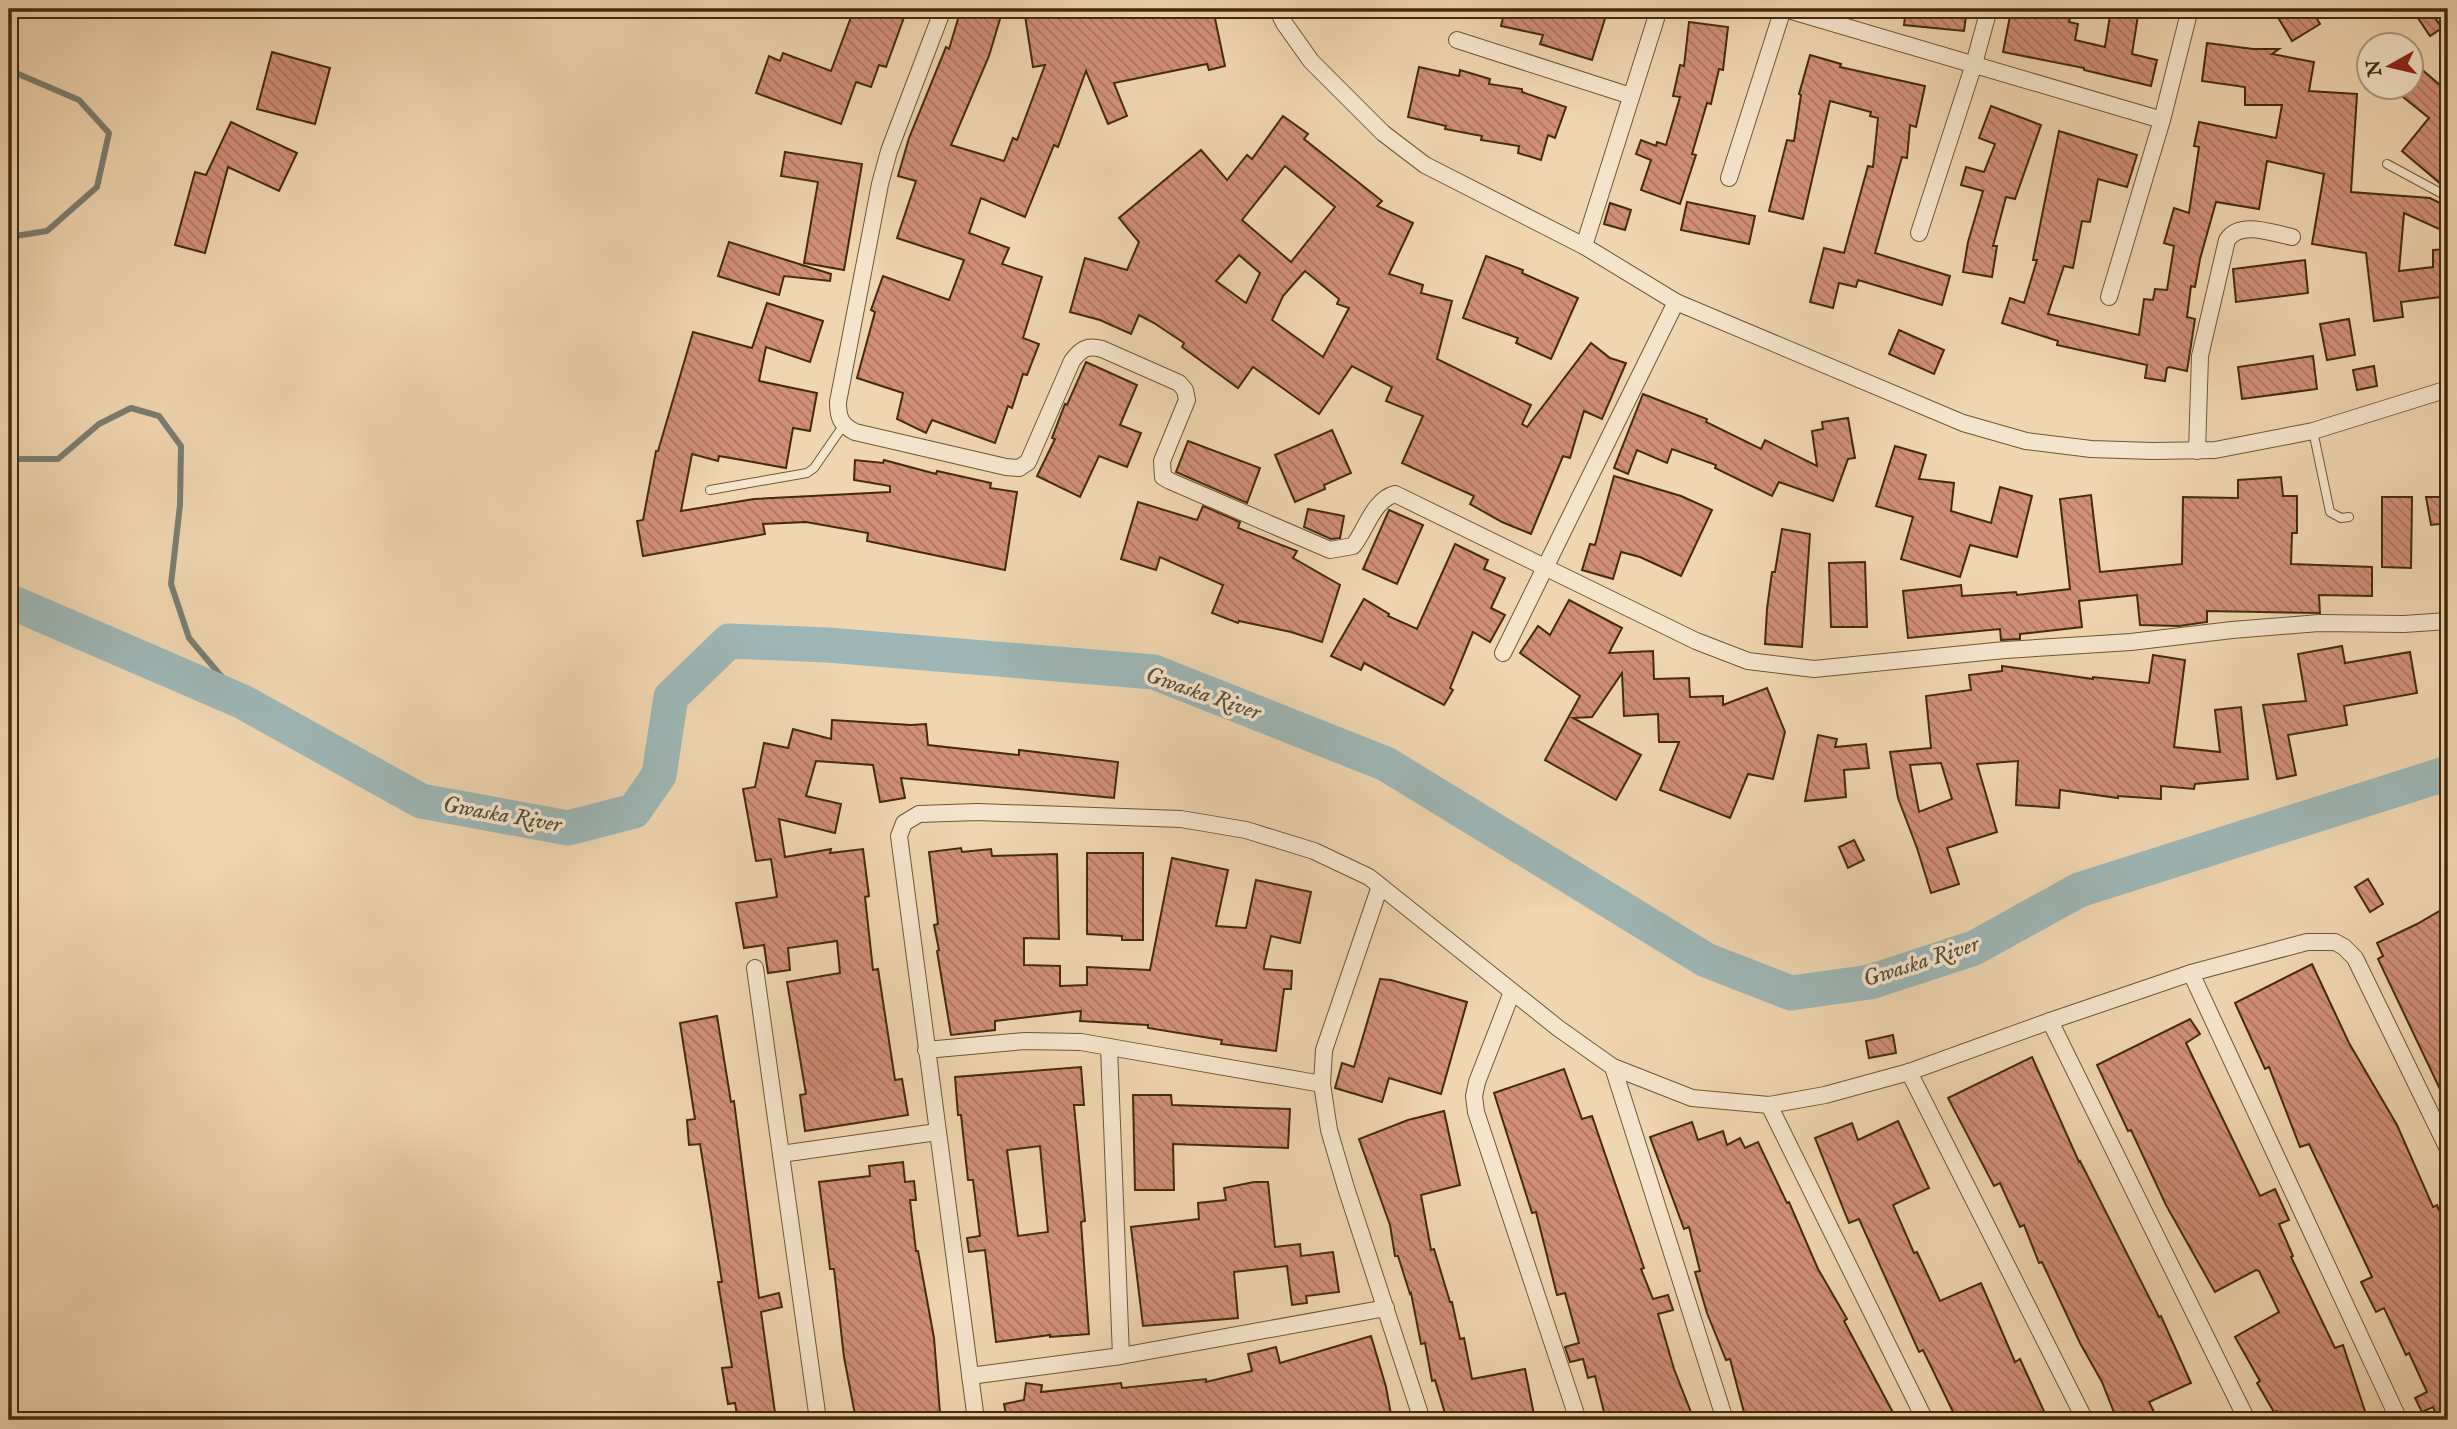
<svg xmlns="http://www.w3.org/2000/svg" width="2457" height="1429" viewBox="0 0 2457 1429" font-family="'IM FELL English',serif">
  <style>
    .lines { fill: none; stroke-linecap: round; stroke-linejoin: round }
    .stream { stroke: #797e71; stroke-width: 6 }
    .river { stroke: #9db6b5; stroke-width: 35 }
    .building { fill: url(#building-back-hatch); stroke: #432b0c; stroke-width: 2; fill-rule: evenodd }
    .lane-casing { stroke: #6e5635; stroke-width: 10 }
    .street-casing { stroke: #6e5635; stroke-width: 18 }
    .lane { stroke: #f5e4cc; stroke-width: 8 }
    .street { stroke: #f5e4cc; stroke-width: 16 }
    .labels { text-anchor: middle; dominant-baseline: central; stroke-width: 7; stroke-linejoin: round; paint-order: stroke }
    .water-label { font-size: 23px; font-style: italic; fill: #5a4e36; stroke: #f5e4cc }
  </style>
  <defs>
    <pattern id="building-back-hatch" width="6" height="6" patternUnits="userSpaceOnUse" patternTransform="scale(1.75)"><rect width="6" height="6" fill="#d18e79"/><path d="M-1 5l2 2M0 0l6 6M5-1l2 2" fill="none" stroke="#ab7462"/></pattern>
  </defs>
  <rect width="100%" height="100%" fill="#efd5b0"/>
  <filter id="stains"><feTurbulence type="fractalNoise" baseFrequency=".00286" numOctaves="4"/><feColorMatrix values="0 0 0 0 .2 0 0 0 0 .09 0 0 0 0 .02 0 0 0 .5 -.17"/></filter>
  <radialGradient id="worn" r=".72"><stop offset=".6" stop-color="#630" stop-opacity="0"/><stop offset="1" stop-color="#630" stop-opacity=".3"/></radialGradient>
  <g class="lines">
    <g class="stream">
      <polyline points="9,70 79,100 109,133 97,187 47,231 9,237"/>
      <polyline points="9,459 58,459 99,424 131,408 159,416 181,446 180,505 171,584 189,638 243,702"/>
    </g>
    <polyline class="river" points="9,601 243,702 421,801 568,828 634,811 659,775 671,697 729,641 828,645 1154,672 1386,764 1706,960 1791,993 1870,982 1974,948 2079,890 2448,773"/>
  </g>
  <g class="building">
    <polygon points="854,9 907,9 886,67 879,65 871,87 856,82 841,124 756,93 769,56 780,61 783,53 831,71"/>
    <polygon points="961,9 1003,9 989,56 951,145 1004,161 1013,138 1017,140 1045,65 1033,67 1024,9 1213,9 1225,66 1209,70 1207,64 1114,83 1127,116 1108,124 1086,71 1058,147 1054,145 1025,217 981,198 969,233 1009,248 1002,264 1042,277 1023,338 1039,344 1027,375 1023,374 1012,408 1008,406 995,443 932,420 926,433 897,419 903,393 857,378 875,312 871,310 883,276 949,300 964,260 897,238 916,181 898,176 909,138 946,47 949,49"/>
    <polygon points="1505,9 1608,9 1592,60 1540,44 1543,35 1501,26"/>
    <polygon points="1906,9 1967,9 1964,31 1904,25"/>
    <polygon points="2034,9 2072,9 2069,22 2078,24 2075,40 2105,47 2111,9 2139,9 2132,54 2157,60 2151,86 2084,70 2084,68 2003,52 2011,11 2033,16"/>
    <polygon points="2273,9 2311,9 2320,24 2292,41"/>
    <polygon points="2412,9 2429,9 2442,28 2430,36"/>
    <polygon points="1689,22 1728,27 1723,70 1719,69 1711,104 1707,103 1692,154 1696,155 1680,204 1641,190 1651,160 1636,154 1641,140 1656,146 1657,142 1666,145 1680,97 1673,96 1680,65 1684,66"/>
    <polygon points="2207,43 2253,49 2279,49 2272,54 2314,62 2309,91 2357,94 2351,192 2430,198 2448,207 2448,233 2404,213 2399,271 2433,267 2433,250 2448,249 2448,296 2401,302 2403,317 2374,321 2366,253 2312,244 2324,174 2267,161 2259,209 2216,202 2200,259 2195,287 2191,286 2187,317 2195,319 2187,371 2169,367 2167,368 2165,381 2145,378 2147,365 2057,345 2058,341 2002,323 2010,298 2024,303 2037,260 2033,260 2059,131 2137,155 2127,187 2098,179 2090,222 2082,221 2073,268 2064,266 2048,314 2139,335 2144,299 2153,300 2155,289 2167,290 2174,246 2164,243 2174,208 2189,213 2199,147 2194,146 2199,122 2276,138 2282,105 2245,105 2245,87 2202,81"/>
    <polygon points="272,52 330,68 315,124 257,109"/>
    <polygon points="1810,55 1841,64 1840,67 1925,86 1916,127 1910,125 1907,158 1902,157 1875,253 1950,276 1942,305 1858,280 1856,287 1839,283 1833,308 1810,302 1824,248 1844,253 1868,166 1873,167 1878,118 1870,116 1871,112 1830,101 1803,219 1769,211 1787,140 1794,141 1801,95 1799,94"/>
    <polygon points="2412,61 2448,92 2448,190 2402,151 2429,118 2392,88 2412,88"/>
    <polygon points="1419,67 1459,76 1460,70 1490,79 1489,84 1522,89 1522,92 1566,107 1555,138 1548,135 1541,160 1518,153 1519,146 1481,140 1482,136 1445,129 1446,126 1408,117"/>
    <polygon points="1991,106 2041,125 2015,199 2006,197 1993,246 1997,246 1992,277 1963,272 1968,242 1983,191 1961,185 1966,167 1984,172 1995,144 1979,138"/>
    <path d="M1283 116 1308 134 1304 139 1382 201 1377 206 1413 223 1389 274 1423 285 1421 293 1452 301 1437 359 1531 405 1522 424 1527 427 1591 343 1610 358 1626 363 1602 419 1584 411 1570 458 1563 456 1531 534 1502 522 1470 504 1474 496 1402 463 1423 416 1386 401 1392 387 1352 366 1319 414 1253 367 1238 388 1182 347 1184 343 1154 323 1139 315 1131 334 1100 320 1070 312 1085 258 1127 270 1139 242 1119 218 1201 150 1227 180 1247 155 1252 159ZM1285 166 1335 207 1291 262 1242 220ZM1239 255 1260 273 1246 303 1216 281ZM1305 271 1339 299 1337 304 1349 308 1323 357 1272 320 1283 296Z"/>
    <polygon points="231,122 297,153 279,191 228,167 205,253 175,245 195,172 206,175"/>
    <polygon points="785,152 862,164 844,270 804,263 818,182 781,176"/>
    <polygon points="1687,202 1755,216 1749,244 1681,230"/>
    <polygon points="1610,203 1631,210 1625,230 1604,224"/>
    <polygon points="729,242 831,274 830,281 784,276 779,295 718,276"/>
    <polygon points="1486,256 1523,270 1522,273 1578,298 1551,359 1516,343 1518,338 1463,318"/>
    <polygon points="2305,260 2308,293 2236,302 2233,269"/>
    <polygon points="767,303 823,321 810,362 766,347 759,381 817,393 810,431 793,428 786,468 719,456 718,461 692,454 681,511 754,499 890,492 890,486 854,480 855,460 883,463 884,460 936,474 937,471 991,483 990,488 1017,492 1005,570 867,541 868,533 806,522 763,524 765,534 643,556 637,521 643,520 656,451 658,451 693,332 752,348"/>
    <polygon points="2349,319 2355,355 2327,360 2320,324"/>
    <polygon points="1899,330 1944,350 1934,374 1889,354"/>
    <polygon points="2313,356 2317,389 2242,399 2238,367"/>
    <polygon points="1086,362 1137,385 1120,425 1141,433 1127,467 1099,456 1080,497 1037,476 1055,439 1052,438 1065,404 1067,405"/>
    <polygon points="2374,366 2377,386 2357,390 2353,370"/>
    <polygon points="1643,394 1707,419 1706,422 1761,449 1765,440 1817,466 1812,431 1823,429 1822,422 1848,418 1855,458 1848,459 1833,501 1779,482 1772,496 1715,468 1716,465 1672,449 1667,463 1637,450 1628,474 1614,468"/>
    <polygon points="1332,430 1351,473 1324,485 1325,489 1295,502 1275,455"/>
    <polygon points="1188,441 1260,468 1247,503 1176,472"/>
    <polygon points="1895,446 1926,455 1919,479 1954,483 1951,511 1991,523 2000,487 2032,496 2017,557 1970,545 1960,577 1901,559 1913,517 1876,506"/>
    <polygon points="1614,476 1681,496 1712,510 1681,576 1640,557 1621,552 1613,579 1582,570 1590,544 1595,545"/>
    <polygon points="2281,477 2283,496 2297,496 2297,533 2292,533 2291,564 2372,567 2372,596 2319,595 2320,613 2207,611 2207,622 2179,626 2140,625 2137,595 2079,601 2082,627 2020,634 2020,639 2001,640 2000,629 1908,638 1903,591 1961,585 1962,596 2016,592 2017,595 2070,589 2060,499 2091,495 2100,572 2182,564 2183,497 2238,498 2238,480"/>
    <polygon points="2382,497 2412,497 2411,568 2382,567"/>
    <polygon points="2426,497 2448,497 2448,523 2431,525"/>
    <polygon points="1138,502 1197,520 1203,506 1240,522 1238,528 1297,551 1293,558 1340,585 1322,642 1291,632 1239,621 1238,623 1212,613 1223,585 1160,557 1156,570 1121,559"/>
    <polygon points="1308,509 1344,516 1340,538 1331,539 1304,527"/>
    <polygon points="1389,510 1423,525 1397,584 1363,569"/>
    <polygon points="1782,529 1810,534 1802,647 1765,644 1767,609 1772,572 1775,572"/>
    <polygon points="1455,544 1488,560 1484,569 1505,578 1491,608 1505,615 1490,642 1473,632 1450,688 1453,690 1444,705 1364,663 1361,670 1331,656 1364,599 1389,614 1388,616 1417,629"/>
    <polygon points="1865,562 1867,627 1831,627 1829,563"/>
    <polygon points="1569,600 1622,628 1609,653 1653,651 1654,679 1689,678 1690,697 1723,696 1723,705 1767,688 1785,732 1773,779 1748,774 1730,818 1660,790 1679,742 1659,742 1658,714 1624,716 1622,673 1592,717 1573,718 1641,755 1616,800 1545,760 1580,696 1520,653 1538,626 1550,635"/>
    <polygon points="2342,646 2345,663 2410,652 2417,693 2344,706 2347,725 2288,735 2296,775 2277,779 2263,705 2306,701 2298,654"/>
    <path d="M2153 655 2185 660 2174 747 2220 752 2215 710 2241 707 2248 779 2195 784 2194 789 2161 786V799L2118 796V798L2060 790 2059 808 2016 805 2018 761 1977 764 1997 832 1947 848 1959 884 1931 893 1917 848 1898 798 1890 752 1931 748 1926 696 1971 690 1969 675 2002 671V666L2093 679V677L2149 683ZM1941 763 1952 799 1919 812 1910 765Z"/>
    <polygon points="832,720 911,725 926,724 928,745 1019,755 1019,750 1118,762 1114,798 901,778 905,798 880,802 873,765 816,761 806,796 841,804 835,833 779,819 785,857 831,849 830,853 863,849 869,896 865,897 873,970 878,969 895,1080 902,1079 908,1115 805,1131 800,1095 806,1094 787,982 840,973 837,941 788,948 790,970 768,973 764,945 744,948 736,903 777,897 771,859 756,861 743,789 755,787 764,743 788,748 793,729 831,739"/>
    <polygon points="1818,735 1837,739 1835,747 1866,744 1869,768 1844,770 1846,797 1805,801"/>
    <polygon points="1854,840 1864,860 1848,868 1839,847"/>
    <polygon points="961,848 962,852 991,849 992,856 1057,854 1059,939 1024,938 1024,965 1060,966 1060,986 1087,985 1087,967 1150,970 1172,858 1228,870 1216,926 1246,928 1256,880 1311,892 1300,943 1271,936 1264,966 1264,969 1292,971 1291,989 1284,989 1276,1051 1221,1044 1222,1040 1148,1028 1148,1025 1080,1021 1081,1011 995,1021 995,1030 951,1035 937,951 939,950 934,925 938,924 929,852"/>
    <polygon points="1087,853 1143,853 1143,940 1122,940 1122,936 1087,934"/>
    <polygon points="2368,879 2383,904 2370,912 2355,887"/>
    <polygon points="2448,906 2448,1106 2378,959 2383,956 2377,943 2417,924"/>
    <polygon points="2312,964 2349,1043 2397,1125 2433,1207 2437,1205 2448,1231 2448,1420 2439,1420 2433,1407 2422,1412 2415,1398 2427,1392 2409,1353 2406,1355 2384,1308 2376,1312 2361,1282 2372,1277 2309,1144 2300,1147 2269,1067 2265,1069 2235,1003"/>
    <polygon points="1380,979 1391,980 1467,1002 1441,1094 1389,1078 1382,1102 1335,1088 1342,1063 1354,1067"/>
    <polygon points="717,1016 731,1102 734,1101 759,1298 779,1293 782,1307 761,1312 776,1420 738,1420 735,1403 728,1404 722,1368 732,1367 718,1282 722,1282 700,1144 689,1145 687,1120 695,1119 680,1023"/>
    <polygon points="2190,1019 2200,1034 2186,1043 2260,1196 2275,1189 2289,1220 2279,1224 2293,1256 2291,1257 2335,1348 2343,1345 2366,1414 2347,1420 2282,1420 2277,1411 2274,1412 2257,1383 2260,1381 2235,1337 2279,1312 2259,1271 2256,1270 2215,1292 2166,1205 2131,1130 2128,1131 2097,1065"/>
    <polygon points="1893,1035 1896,1053 1869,1058 1866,1041"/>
    <polygon points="2032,1057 2079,1162 2080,1161 2159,1317 2161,1316 2191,1383 2149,1402 2158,1420 2117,1420 2102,1382 2080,1343 2042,1262 2039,1263 2024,1225 2020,1227 2000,1183 1994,1186 1948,1098"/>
    <path d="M1081 1067 1084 1105H1074L1085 1221 1081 1222 1089 1334 1050 1337V1335L996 1342 985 1250 969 1252 967 1238 980 1236 973 1180H968L961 1115H958L955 1077ZM1040 1146 1048 1232 1018 1236 1007 1150Z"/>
    <polygon points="1564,1069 1582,1119 1592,1116 1644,1268 1641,1269 1653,1299 1668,1295 1673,1310 1658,1314 1674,1369 1694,1420 1606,1420 1595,1376 1588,1378 1583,1359 1570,1362 1565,1347 1579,1343 1565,1293 1557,1295 1536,1212 1532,1213 1494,1093"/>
    <polygon points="1133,1095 1171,1095 1172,1105 1290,1109 1288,1148 1173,1144 1174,1190 1135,1190"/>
    <polygon points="1444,1111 1460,1185 1421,1195 1431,1250 1434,1249 1450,1302 1452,1302 1460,1339 1464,1338 1472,1379 1525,1369 1535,1420 1502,1420 1501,1414 1483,1420 1447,1420 1435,1380 1432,1381 1425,1343 1421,1344 1411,1293 1410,1294 1398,1256 1395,1256 1390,1225 1359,1139 1408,1120"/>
    <polygon points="1898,1121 1929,1188 1893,1205 1914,1253 1917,1252 1940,1301 1981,1283 2015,1362 2020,1359 2048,1420 1957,1420 1923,1350 1919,1352 1859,1219 1849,1223 1815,1138 1852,1123 1858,1140"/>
    <polygon points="1692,1122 1698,1140 1723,1131 1727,1145 1740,1138 1745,1148 1758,1142 1787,1203 1789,1202 1818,1269 1847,1319 1844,1321 1897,1420 1746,1420 1730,1359 1726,1360 1707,1313 1695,1272 1700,1271 1689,1227 1684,1229 1650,1137"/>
    <polygon points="903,1162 905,1182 914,1181 916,1200 910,1200 916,1251 918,1251 934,1338 940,1413 879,1420 856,1420 844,1357 834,1269 830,1269 819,1182 870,1176 869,1166"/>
    <polygon points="1254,1182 1268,1182 1275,1247 1300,1244 1301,1256 1333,1252 1339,1292 1306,1296 1307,1303 1292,1305 1287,1266 1234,1272 1238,1318 1143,1326 1131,1227 1199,1219 1198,1203 1226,1200 1224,1188"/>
    <polygon points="1371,1336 1386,1387 1392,1420 1188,1420 1188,1417 1154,1420 1007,1420 1004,1404 1024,1400 1026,1383 1042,1385 1041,1392 1121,1383 1122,1388 1206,1379 1206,1382 1252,1371 1248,1354 1276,1347 1280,1363"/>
  </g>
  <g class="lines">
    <g class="lane-casing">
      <g id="lane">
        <polyline points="2387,164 2448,197"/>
        <polyline points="2313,431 2330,512 2341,518 2349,517"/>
        <polyline points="710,490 807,473 814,468 843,426"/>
      </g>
    </g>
    <g class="street-casing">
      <g id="street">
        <path d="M943 9 889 151 880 184 838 402C838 418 841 425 855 432L1006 467 1019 468 1028 462 1072 361C1081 349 1087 345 1102 349L1179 383 1185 390 1187 400 1162 461 1163 477 1170 481 1330 550 1353 546C1366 530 1373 500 1395 494L1696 641 1748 661 1814 669 2005 650 2131 642 2232 630 2319 623 2404 624 2448 621"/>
        <polyline points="1277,9 1284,23 1311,61 1383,133 1425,165 1584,246 1676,302 1963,423 2026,441 2091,449 2153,451 2215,450 2313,431 2448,389"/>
        <polyline points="1785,9 2162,120"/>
        <polyline points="1457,40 1631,96"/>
        <polyline points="1729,178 1783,9"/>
        <polyline points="1919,233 1974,64 1989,9"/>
        <polyline points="1584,246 1659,9"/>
        <polyline points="2109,297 2162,120 2190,9"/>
        <path d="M2197 451 2200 356 2227 240C2240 220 2272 233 2292 237"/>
        <polyline points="1503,653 1676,302"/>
        <polyline points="1380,886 1324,1050 1322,1084 1329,1130 1346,1188 1422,1420"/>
        <polyline points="755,968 818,1420"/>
        <polyline points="2191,973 2399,1420"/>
        <polyline points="1512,992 1477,1082 1474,1096 1476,1112 1578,1420"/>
        <polyline points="2050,1021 2247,1420"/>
        <polyline points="1109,1047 1121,1356"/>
        <polyline points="926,1050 1025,1041 1081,1042 1322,1084"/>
        <polyline points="1613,1067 1725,1420"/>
        <polyline points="1909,1072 2085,1420"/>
        <polyline points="1769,1105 1925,1420"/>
        <polyline points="781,1154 937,1132"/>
        <polyline points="970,1376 1121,1356 1386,1308"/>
        <polyline points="976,1420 899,836 904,823 919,814 977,812 1181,819 1246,830 1314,851 1369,877 1558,1028 1613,1067 1692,1098 1769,1105 1825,1095 1909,1072 2050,1021 2191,973 2307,942 2335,942 2344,947 2355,958 2448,1149"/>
      </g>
    </g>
    <use href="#lane" class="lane"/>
    <use href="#street" class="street"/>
  </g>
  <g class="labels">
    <g class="water-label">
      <text transform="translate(1203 694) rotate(19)">Gwaska River</text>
      <text transform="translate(502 815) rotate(10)">Gwaska River</text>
      <text transform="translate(1921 962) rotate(-18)">Gwaska River</text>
    </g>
  </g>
  <rect width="2457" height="1429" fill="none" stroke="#efd5b0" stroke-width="35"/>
  <rect x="10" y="10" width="2436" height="1408" fill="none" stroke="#432b0c" stroke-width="3.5"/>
  <rect x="18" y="18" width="2422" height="1394" fill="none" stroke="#432b0c" stroke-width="2"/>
  <g transform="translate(2390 66) rotate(262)"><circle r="33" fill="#f5e4cc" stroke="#ae9a7f" stroke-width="2"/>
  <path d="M0-5L12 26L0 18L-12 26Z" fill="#8f2418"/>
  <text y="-10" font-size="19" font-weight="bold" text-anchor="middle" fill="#432b0c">N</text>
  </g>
  <rect width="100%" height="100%" filter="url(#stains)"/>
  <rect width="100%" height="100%" fill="url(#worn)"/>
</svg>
